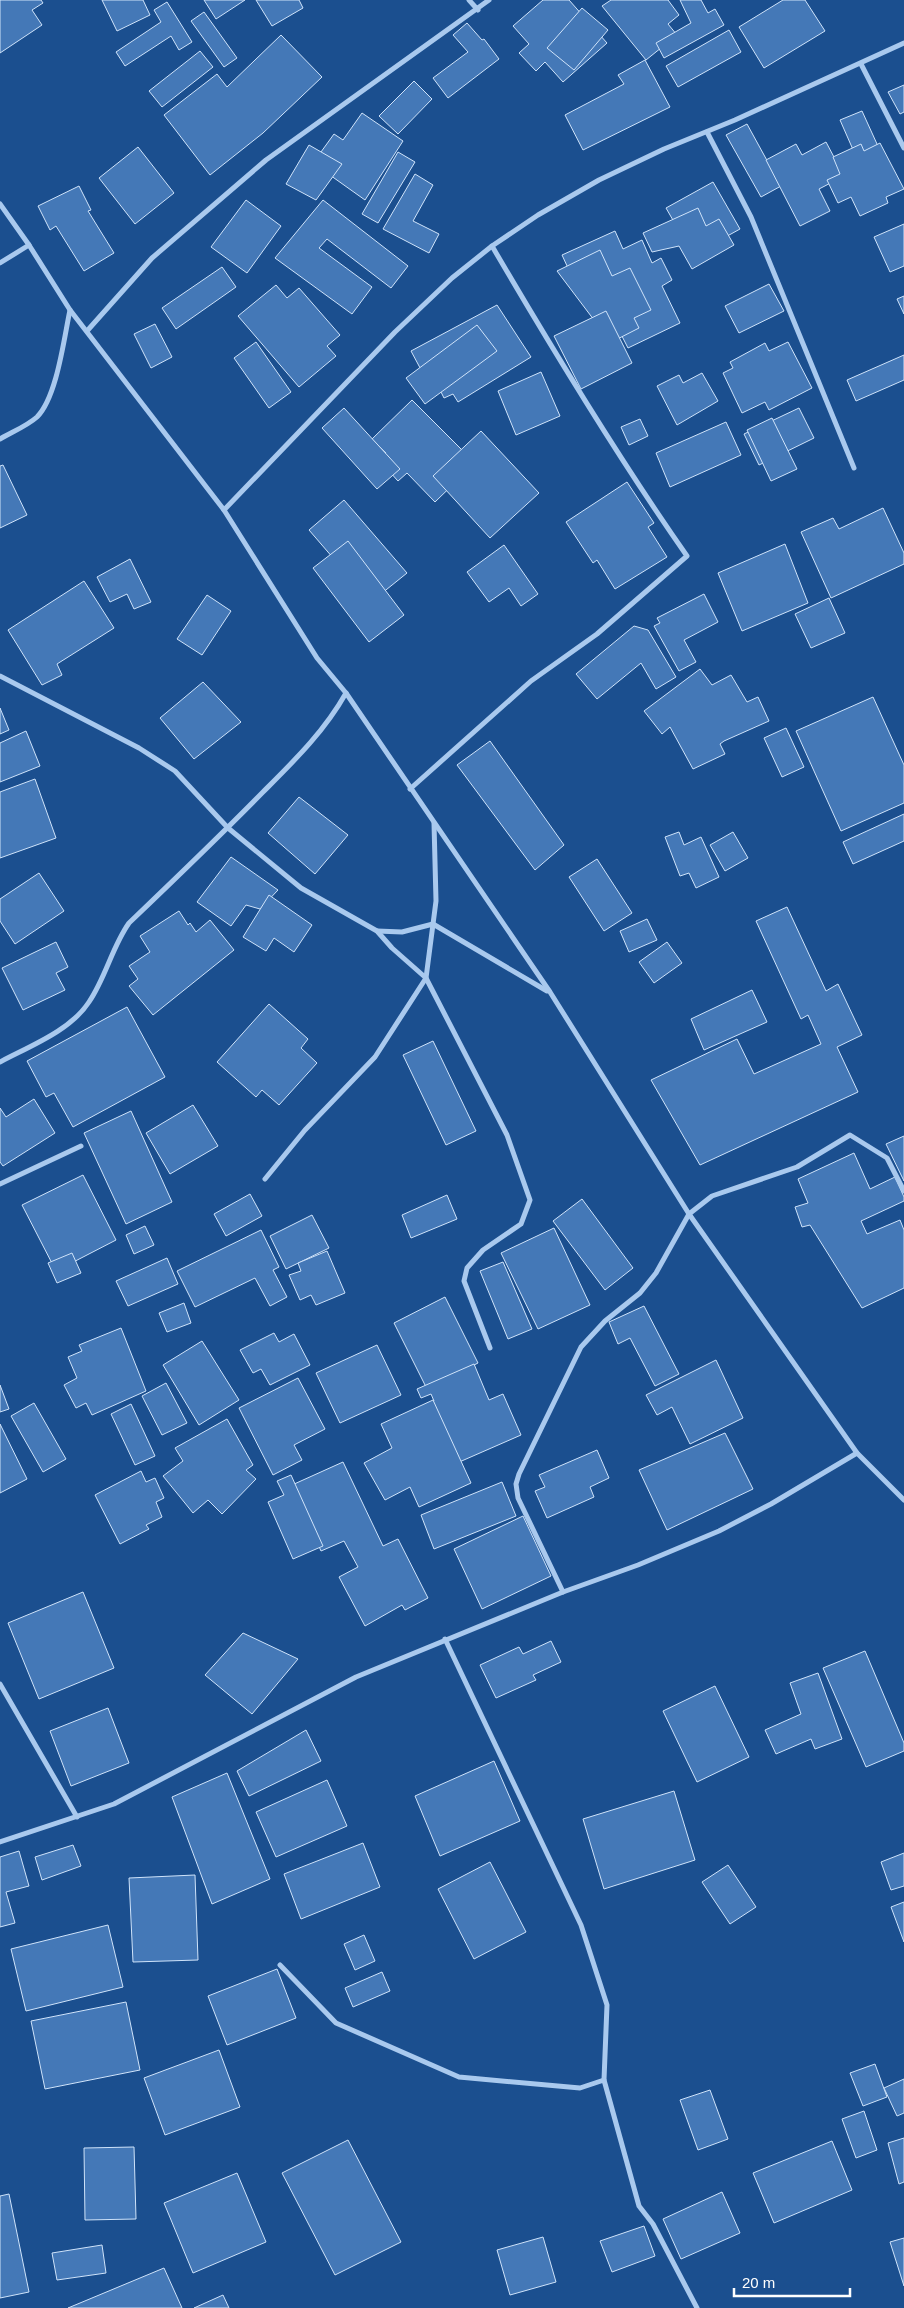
<svg xmlns="http://www.w3.org/2000/svg" width="904" height="2308" viewBox="0 0 904 2308" font-family="Helvetica,sans-serif">
  <style>
    .building { fill: #4478b7; stroke: #cfe3fa }
    .lines { fill: none; stroke-linecap: round; stroke-linejoin: round }
    .street { stroke: #a9c9ee; stroke-width: 5 }
  </style>
  <rect width="100%" height="100%" fill="#1b4f8f"/>
  <g class="building">
    <polygon points="0,0 41,0 43,3 32,10 42,25 0,53"/>
    <polygon points="102,0 143,0 150,15 117,31"/>
    <polygon points="204,0 245,0 216,19"/>
    <polygon points="256,0 299,0 303,8 272,26"/>
    <polygon points="543,0 569,0 607,43 563,82 545,62 536,71 519,53 529,44 513,26"/>
    <polygon points="611,0 668,0 679,15 668,24 677,35 646,60 602,6"/>
    <polygon points="680,0 701,0 708,13 715,9 724,25 664,58 656,43 691,23"/>
    <polygon points="783,0 805,0 825,31 764,68 739,27"/>
    <polygon points="167,2 192,42 179,50 171,36 125,66 116,52 161,22 154,10"/>
    <polygon points="582,8 608,30 574,70 547,48"/>
    <polygon points="204,12 237,58 224,67 191,21"/>
    <polygon points="467,23 482,40 484,39 499,59 448,98 433,78 468,52 453,35"/>
    <polygon points="729,30 741,52 678,87 666,66"/>
    <polygon points="281,35 322,77 263,133 210,175 164,115 217,74 227,87"/>
    <polygon points="200,51 213,67 162,107 149,91"/>
    <polygon points="645,60 670,107 583,150 565,115 624,84 618,75"/>
    <polygon points="414,81 432,99 398,134 379,116"/>
    <polygon points="904,85 904,112 900,114 888,92"/>
    <polygon points="862,111 887,166 865,177 840,120"/>
    <polygon points="362,113 403,141 365,200 313,163 334,134 343,140"/>
    <polygon points="747,124 781,186 761,197 726,135"/>
    <polygon points="826,142 844,176 819,189 830,211 800,226 766,160 796,144 802,155"/>
    <polygon points="880,143 904,189 886,197 888,203 860,216 851,197 838,203 827,180 840,174 833,157 861,144 864,151"/>
    <polygon points="309,145 342,164 316,200 286,184"/>
    <polygon points="138,147 174,193 135,224 99,178"/>
    <polygon points="398,152 415,162 378,223 362,214"/>
    <polygon points="415,174 433,185 413,221 439,234 429,253 383,229"/>
    <polygon points="713,182 740,229 693,255 666,208"/>
    <polygon points="79,186 91,210 88,211 114,253 84,271 56,226 50,230 38,206"/>
    <polygon points="246,200 281,226 247,273 211,247"/>
    <polygon points="323,200 408,266 391,288 327,239 319,248 372,287 352,314 275,258"/>
    <polygon points="698,208 706,226 719,219 734,245 692,269 679,246 652,252 643,233"/>
    <polygon points="904,224 904,266 890,272 874,237"/>
    <polygon points="615,231 623,249 642,240 652,263 661,258 672,280 662,286 680,323 628,348 598,289 608,284 600,268 574,281 562,255"/>
    <polygon points="600,250 612,276 630,268 651,310 634,318 639,328 596,350 597,324 557,271"/>
    <polygon points="222,267 236,287 176,329 162,308"/>
    <polygon points="769,284 784,311 739,333 725,306"/>
    <polygon points="276,285 287,298 299,288 340,335 327,346 336,356 299,387 238,316"/>
    <polygon points="904,296 904,314 897,299"/>
    <polygon points="497,305 531,357 458,402 453,394 444,398 433,376 426,379 411,351"/>
    <polygon points="606,311 632,363 581,389 554,336"/>
    <polygon points="155,324 172,357 151,368 134,334"/>
    <polygon points="477,325 497,351 425,404 406,378"/>
    <polygon points="256,342 291,392 269,408 234,358"/>
    <polygon points="788,342 812,388 769,410 765,402 742,413 723,373 733,368 730,362 765,343 769,351"/>
    <polygon points="904,355 904,380 856,401 847,380"/>
    <polygon points="541,372 560,416 516,435 498,391"/>
    <polygon points="702,373 718,401 677,425 657,386 679,375 683,383"/>
    <polygon points="412,400 475,463 435,502 407,473 398,481 379,460 386,453 372,439"/>
    <polygon points="344,408 400,469 377,489 322,428"/>
    <polygon points="799,408 814,438 759,465 744,434"/>
    <polygon points="772,418 797,469 771,481 747,430"/>
    <polygon points="640,419 648,436 629,445 621,427"/>
    <polygon points="726,422 741,455 670,487 656,453"/>
    <polygon points="481,431 539,493 490,538 433,476"/>
    <polygon points="3,465 27,515 0,528 0,466"/>
    <polygon points="627,482 654,523 648,527 667,557 615,589 597,560 593,563 566,522"/>
    <polygon points="344,500 407,573 371,602 309,530"/>
    <polygon points="883,508 904,553 904,564 831,598 801,532 833,518 839,529"/>
    <polygon points="348,541 404,615 369,642 313,568"/>
    <polygon points="785,544 808,603 742,631 718,573"/>
    <polygon points="504,545 538,594 521,606 509,588 489,602 467,572"/>
    <polygon points="130,559 151,602 134,609 127,594 110,602 97,577"/>
    <polygon points="84,581 114,628 57,664 62,675 42,685 8,630"/>
    <polygon points="704,594 718,622 684,640 696,662 679,671 654,626 660,623 657,618"/>
    <polygon points="207,595 231,611 202,655 177,639"/>
    <polygon points="829,598 845,633 811,648 795,614"/>
    <polygon points="634,626 648,630 676,677 656,689 641,663 597,699 576,674"/>
    <polygon points="700,669 712,685 731,675 747,702 758,697 769,721 724,741 720,744 725,754 693,769 670,727 662,734 644,711"/>
    <polygon points="203,682 241,722 194,759 160,718"/>
    <polygon points="873,697 904,765 904,803 841,831 796,731"/>
    <polygon points="0,708 9,730 0,734"/>
    <polygon points="786,728 804,767 782,777 764,738"/>
    <polygon points="26,731 40,766 0,782 0,743"/>
    <polygon points="490,741 564,845 535,870 457,765"/>
    <polygon points="35,779 56,838 0,858 0,792"/>
    <polygon points="299,797 348,835 315,874 268,833"/>
    <polygon points="904,814 904,841 853,864 843,842"/>
    <polygon points="679,832 684,845 701,837 719,877 696,888 689,873 680,876 665,837"/>
    <polygon points="733,832 748,858 725,871 710,845"/>
    <polygon points="231,857 278,890 260,909 246,905 231,926 197,902"/>
    <polygon points="597,859 632,913 604,931 569,877"/>
    <polygon points="39,873 64,911 15,944 0,921 0,899"/>
    <polygon points="269,895 312,925 294,952 274,938 266,951 243,937"/>
    <polygon points="787,907 826,991 838,984 862,1035 837,1047 858,1092 700,1165 651,1080 737,1039 754,1074 821,1044 808,1015 801,1019 756,921"/>
    <polygon points="179,911 188,925 190,923 196,932 210,920 234,950 153,1015 129,986 138,979 129,966 150,952 140,936"/>
    <polygon points="647,919 657,940 629,952 620,931"/>
    <polygon points="56,942 68,967 56,973 65,990 23,1010 2,968"/>
    <polygon points="667,942 682,963 654,983 639,962"/>
    <polygon points="752,990 767,1022 704,1050 691,1019"/>
    <polygon points="269,1004 308,1039 301,1048 317,1063 279,1105 262,1090 256,1097 217,1062"/>
    <polygon points="127,1007 165,1077 73,1127 54,1093 46,1097 27,1061"/>
    <polygon points="433,1041 476,1131 446,1145 403,1055"/>
    <polygon points="34,1099 55,1133 3,1166 0,1162 0,1108 6,1117"/>
    <polygon points="193,1105 218,1146 170,1174 146,1133"/>
    <polygon points="131,1111 172,1202 126,1224 84,1133"/>
    <polygon points="904,1136 904,1181 886,1144"/>
    <polygon points="854,1153 870,1189 895,1177 904,1197 904,1201 861,1221 867,1234 900,1220 904,1230 904,1288 862,1308 810,1225 802,1227 795,1207 808,1203 798,1179"/>
    <polygon points="83,1175 116,1240 56,1271 22,1205"/>
    <polygon points="250,1194 262,1216 226,1236 214,1214"/>
    <polygon points="447,1195 457,1219 411,1238 402,1215"/>
    <polygon points="582,1199 633,1268 605,1290 553,1221"/>
    <polygon points="312,1215 329,1248 286,1269 270,1236"/>
    <polygon points="145,1226 154,1245 134,1254 126,1235"/>
    <polygon points="554,1228 590,1305 538,1329 501,1253"/>
    <polygon points="261,1230 279,1267 273,1270 287,1297 270,1306 255,1278 195,1307 177,1271"/>
    <polygon points="327,1251 345,1293 316,1305 311,1295 300,1300 289,1275 301,1271 298,1263"/>
    <polygon points="72,1253 81,1273 57,1283 48,1263"/>
    <polygon points="167,1258 178,1284 128,1306 116,1281"/>
    <polygon points="503,1262 532,1329 508,1339 480,1271"/>
    <polygon points="445,1297 478,1363 427,1389 394,1323"/>
    <polygon points="184,1303 191,1323 167,1332 159,1313"/>
    <polygon points="644,1306 679,1374 655,1386 630,1338 618,1344 609,1322"/>
    <polygon points="121,1328 146,1391 92,1415 86,1403 76,1408 64,1385 77,1378 68,1357 82,1351 79,1345"/>
    <polygon points="274,1333 279,1342 294,1334 310,1365 270,1385 261,1369 253,1373 240,1350"/>
    <polygon points="202,1341 239,1400 199,1425 163,1365"/>
    <polygon points="377,1345 401,1395 340,1423 316,1373"/>
    <polygon points="716,1360 743,1418 690,1444 672,1407 657,1415 646,1395"/>
    <polygon points="474,1364 489,1400 503,1394 521,1435 457,1463 453,1453 440,1458 425,1423 431,1421 424,1405 434,1401 431,1394 421,1398 417,1389"/>
    <polygon points="298,1378 325,1429 294,1445 302,1460 273,1475 239,1408"/>
    <polygon points="166,1383 187,1423 162,1435 142,1396"/>
    <polygon points="0,1385 9,1409 0,1412"/>
    <polygon points="433,1400 471,1483 419,1507 410,1487 385,1500 364,1463 392,1448 381,1424"/>
    <polygon points="34,1403 66,1459 43,1472 11,1416"/>
    <polygon points="131,1404 155,1456 135,1465 111,1414"/>
    <polygon points="227,1419 253,1465 246,1470 256,1479 222,1514 208,1500 193,1513 163,1476 183,1461 175,1448"/>
    <polygon points="0,1424 27,1479 0,1493"/>
    <polygon points="725,1433 753,1489 667,1530 639,1470"/>
    <polygon points="597,1450 609,1478 590,1487 594,1497 547,1518 535,1491 545,1487 539,1475"/>
    <polygon points="343,1462 383,1546 398,1539 428,1598 405,1610 402,1605 365,1626 339,1577 358,1567 344,1541 321,1551 292,1485"/>
    <polygon points="141,1471 146,1482 155,1478 164,1498 156,1502 162,1517 146,1525 149,1529 120,1544 95,1495"/>
    <polygon points="291,1475 323,1546 293,1559 268,1502 284,1495 277,1481"/>
    <polygon points="502,1482 516,1516 434,1549 421,1515"/>
    <polygon points="523,1516 551,1576 482,1609 454,1549"/>
    <polygon points="83,1592 114,1668 39,1699 8,1623"/>
    <polygon points="243,1633 298,1659 252,1714 205,1675"/>
    <polygon points="551,1641 561,1662 533,1675 536,1680 496,1698 480,1665 519,1647 523,1654"/>
    <polygon points="865,1651 904,1743 904,1751 866,1767 823,1668"/>
    <polygon points="818,1673 842,1739 815,1749 811,1739 776,1754 765,1730 801,1714 790,1683"/>
    <polygon points="715,1686 749,1757 697,1782 663,1711"/>
    <polygon points="108,1708 129,1763 71,1786 50,1731"/>
    <polygon points="306,1730 321,1761 249,1796 237,1771"/>
    <polygon points="494,1761 520,1821 440,1856 415,1796"/>
    <polygon points="227,1773 270,1879 212,1904 172,1797"/>
    <polygon points="327,1780 347,1826 276,1857 256,1812"/>
    <polygon points="674,1791 695,1860 604,1889 583,1819"/>
    <polygon points="363,1843 380,1887 301,1919 284,1874"/>
    <polygon points="73,1845 81,1866 42,1880 35,1857"/>
    <polygon points="19,1851 29,1886 6,1892 15,1923 0,1927 0,1857"/>
    <polygon points="904,1853 904,1886 891,1890 881,1862"/>
    <polygon points="490,1862 526,1932 474,1959 438,1889"/>
    <polygon points="728,1865 756,1907 730,1924 702,1882"/>
    <polygon points="195,1875 198,1960 133,1962 129,1878"/>
    <polygon points="904,1902 904,1942 891,1907"/>
    <polygon points="108,1925 123,1987 26,2011 11,1949"/>
    <polygon points="364,1935 375,1961 355,1970 344,1944"/>
    <polygon points="277,1969 296,2018 227,2045 208,1996"/>
    <polygon points="382,1972 390,1991 353,2007 345,1988"/>
    <polygon points="126,2002 140,2070 45,2089 31,2021"/>
    <polygon points="219,2050 240,2107 165,2135 144,2078"/>
    <polygon points="875,2064 887,2097 863,2106 850,2073"/>
    <polygon points="904,2079 904,2113 897,2116 884,2088"/>
    <polygon points="710,2090 728,2139 698,2150 680,2100"/>
    <polygon points="864,2111 877,2150 856,2158 842,2119"/>
    <polygon points="904,2138 904,2182 899,2184 888,2143"/>
    <polygon points="348,2140 401,2242 335,2275 282,2173"/>
    <polygon points="832,2141 852,2190 774,2223 753,2173"/>
    <polygon points="134,2147 136,2219 85,2220 84,2148"/>
    <polygon points="237,2173 266,2242 193,2273 164,2203"/>
    <polygon points="722,2192 740,2233 681,2259 663,2219"/>
    <polygon points="9,2194 29,2292 0,2298 0,2196"/>
    <polygon points="644,2226 655,2256 612,2272 600,2241"/>
    <polygon points="543,2237 556,2282 510,2295 497,2250"/>
    <polygon points="904,2238 904,2286 890,2242"/>
    <polygon points="102,2245 106,2273 57,2280 52,2253"/>
    <polygon points="164,2268 182,2308 68,2308"/>
    <polygon points="223,2295 229,2308 194,2308"/>
  </g>
  <g class="lines">
    <g class="street">
      <polyline points="469,0 478,10"/>
      <polyline points="861,64 904,148"/>
      <polyline points="707,132 751,217 854,468"/>
      <polyline points="0,204 29,245 70,310 224,510 317,658 346,693 550,992 689,1214 857,1453 904,1500"/>
      <polyline points="0,263 29,245"/>
      <polyline points="87,331 152,258 266,160 489,0"/>
      <path d="M0 439C12 432 27 426 37 417 57 397 64 338 70 310"/>
      <polyline points="224,510 395,332 452,278 492,246 538,215 599,180 664,149 735,120 904,43"/>
      <polyline points="0,676 139,748 175,771 228,828 301,888 377,931 392,948 426,978 507,1135 530,1200 521,1224 483,1250 467,1268 464,1281 490,1348"/>
      <path d="M410 789 531 681 597 634 687 556C617 456 554 352 492 246"/>
      <polyline points="377,931 402,932 433,924 547,991"/>
      <path d="M0 1062C30 1046 70 1031 89 1002 106 977 112 947 129 923 174 880 219 837 263 792 294 761 324 732 346 693"/>
      <polyline points="265,1179 305,1130 375,1057 426,978 436,901 434,823"/>
      <polyline points="0,1184 81,1146"/>
      <polyline points="563,1592 518,1498 516,1484 519,1474 581,1347 605,1321 640,1293 656,1273 689,1214 712,1196 797,1167 850,1135 887,1158 904,1191"/>
      <polyline points="445,1639 581,1925 607,2005 604,2080"/>
      <polyline points="0,1684 77,1817"/>
      <polyline points="0,1842 114,1804 356,1677 563,1592 638,1565 719,1531 771,1504 857,1453"/>
      <polyline points="280,1965 336,2023 459,2077 580,2088 604,2080 639,2206 653,2224 697,2308"/>
    </g>
  </g>
  <path d="M734 2288v8h116v-8" fill="none" stroke="#ffffff" stroke-width="2.5"/>
  <text x="742" y="2288" font-size="15" fill="#ffffff" stroke="#1b4f8f" stroke-width="4" paint-order="stroke">20 m</text>
</svg>
